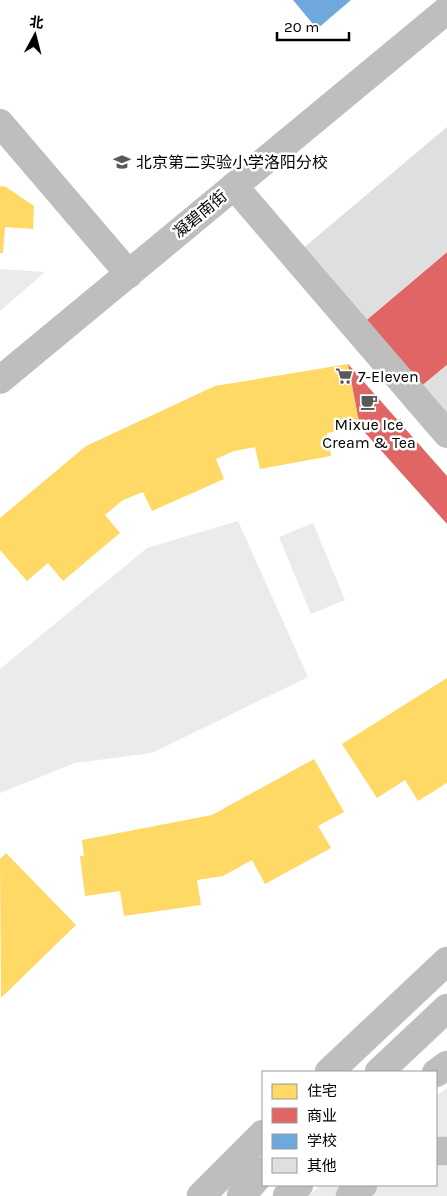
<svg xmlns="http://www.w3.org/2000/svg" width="447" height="1196" viewBox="0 0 447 1196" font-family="Karla,'Noto Sans SC',sans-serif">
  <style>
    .green { fill: #ebebeb }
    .homes { fill: #ffd966 }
    .shops { fill: #e06666 }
    .schools { fill: #6fa8dc }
    .building { fill: #dfdfdf }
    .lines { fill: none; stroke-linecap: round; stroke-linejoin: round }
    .major-casing { stroke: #dbdbdb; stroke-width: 29 }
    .highway-casing { stroke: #dbdbdb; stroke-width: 29 }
    .minor { stroke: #bebebe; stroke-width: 28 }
    .major { stroke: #bebebe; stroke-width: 28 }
    .highway { stroke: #bebebe; stroke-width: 28 }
    .labels { text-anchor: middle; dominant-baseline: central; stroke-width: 5; stroke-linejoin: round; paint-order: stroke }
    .poi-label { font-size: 16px; fill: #000; stroke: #fff; text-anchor: start }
    .street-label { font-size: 16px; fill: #000; stroke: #fff }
  </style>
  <rect width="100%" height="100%" fill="#fff"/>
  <g class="green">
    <polygon points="0,269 45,272 0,311"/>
    <polygon points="238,521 308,677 152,753 75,763 0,793 0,669 147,548"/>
    <polygon points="313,523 345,600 311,614 279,537"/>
    <polygon points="447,1088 447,1196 309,1196 320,1185 436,1185 436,1096"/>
  </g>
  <g class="homes">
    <polygon points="0,186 6,187 34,206 33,229 5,227 3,253 0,253"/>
    <polygon points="348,364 360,427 327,433 331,456 260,469 255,447 234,451 216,459 224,479 152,511 143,492 123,500 105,515 120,533 63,581 48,563 27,581 0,550 0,518 86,446 215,386"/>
    <polygon points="447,678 447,783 418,801 405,780 377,798 342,744"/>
    <polygon points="314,759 344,812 318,826 331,848 265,884 252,860 223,876 197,880 201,905 124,916 120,891 85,896 80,856 84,856 82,840 212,815"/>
    <polygon points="6,853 76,925 1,998 0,859"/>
  </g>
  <g class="shops">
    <polygon points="447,252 447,365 418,389 363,323"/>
    <polygon points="348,364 447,476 447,524 360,427"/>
  </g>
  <polygon class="schools" points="293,0 351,0 317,29"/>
  <g class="building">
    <polygon points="447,127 447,252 363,323 301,250"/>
    <polygon points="447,365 447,423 418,389"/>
  </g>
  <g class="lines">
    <g class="major-casing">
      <g id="major">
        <polyline points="329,1072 447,961"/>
        <polyline points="201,1196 263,1134"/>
      </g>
    </g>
    <g class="highway-casing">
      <g id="highway">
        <polyline points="379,1072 447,1008"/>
        <polyline points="436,1073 447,1065"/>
        <polyline points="436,1151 447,1151"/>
        <polyline points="241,1196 263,1171"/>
        <polyline points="287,1196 299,1185"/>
        <polyline points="350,1196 363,1185"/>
      </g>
    </g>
    <g class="minor">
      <polyline points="0,123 129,274"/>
      <polyline points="234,186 447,434"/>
      <polyline points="0,380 447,10"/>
    </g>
    <use href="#major" class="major"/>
    <use href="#highway" class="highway"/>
  </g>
  <defs>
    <g id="school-bare" transform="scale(1.35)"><path d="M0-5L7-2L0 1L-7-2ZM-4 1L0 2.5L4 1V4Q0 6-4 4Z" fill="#595959" stroke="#fff" stroke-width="2.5" paint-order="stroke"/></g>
    <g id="supermarket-bare" transform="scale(1.35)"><path d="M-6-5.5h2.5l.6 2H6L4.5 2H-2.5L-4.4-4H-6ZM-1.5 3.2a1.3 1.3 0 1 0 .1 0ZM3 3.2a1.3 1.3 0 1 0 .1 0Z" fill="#595959" stroke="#fff" stroke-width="2.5" paint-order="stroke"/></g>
    <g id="cafe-bare" transform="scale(1.35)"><path d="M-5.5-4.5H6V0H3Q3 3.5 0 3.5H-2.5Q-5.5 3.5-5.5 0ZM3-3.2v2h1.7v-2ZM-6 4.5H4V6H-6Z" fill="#595959" stroke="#fff" stroke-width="2.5" paint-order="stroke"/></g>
  </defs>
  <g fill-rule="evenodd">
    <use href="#school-bare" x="122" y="162"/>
    <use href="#supermarket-bare" x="344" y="376"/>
    <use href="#cafe-bare" x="369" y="402"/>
  </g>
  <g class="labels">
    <g class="poi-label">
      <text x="136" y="162">北京第二实验小学洛阳分校</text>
      <text x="358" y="376">7-Eleven</text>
      <text x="369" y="424" text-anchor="middle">Mixue Ice<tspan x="369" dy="18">Cream &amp; Tea</tspan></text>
    </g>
    <g class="street-label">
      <text transform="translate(200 214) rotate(-40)">凝碧南街</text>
    </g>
  </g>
  <rect x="262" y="1071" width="175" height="115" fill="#ffffff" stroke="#999999"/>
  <rect x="272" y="1084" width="25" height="15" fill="#ffd966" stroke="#999999"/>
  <text x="307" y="1096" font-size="15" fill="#000000">住宅</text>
  <rect x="272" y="1108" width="25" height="15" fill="#e06666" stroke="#999999"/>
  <text x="307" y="1121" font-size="15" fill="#000000">商业</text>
  <rect x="272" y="1134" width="25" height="15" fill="#6fa8dc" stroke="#999999"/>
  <text x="307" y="1146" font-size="15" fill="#000000">学校</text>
  <rect x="272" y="1158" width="25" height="15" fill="#dfdfdf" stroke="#999999"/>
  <text x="307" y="1171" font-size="15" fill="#000000">其他</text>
  <g transform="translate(35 35) rotate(7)" stroke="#ffffff" stroke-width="4" paint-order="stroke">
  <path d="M0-4L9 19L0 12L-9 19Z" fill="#000000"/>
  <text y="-8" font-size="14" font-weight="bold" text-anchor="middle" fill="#000000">北</text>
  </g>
  <path d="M277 32v8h72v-8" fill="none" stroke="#000000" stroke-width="2.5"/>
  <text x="284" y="32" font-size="15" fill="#000000" stroke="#ffffff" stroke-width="4" paint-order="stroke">20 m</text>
</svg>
